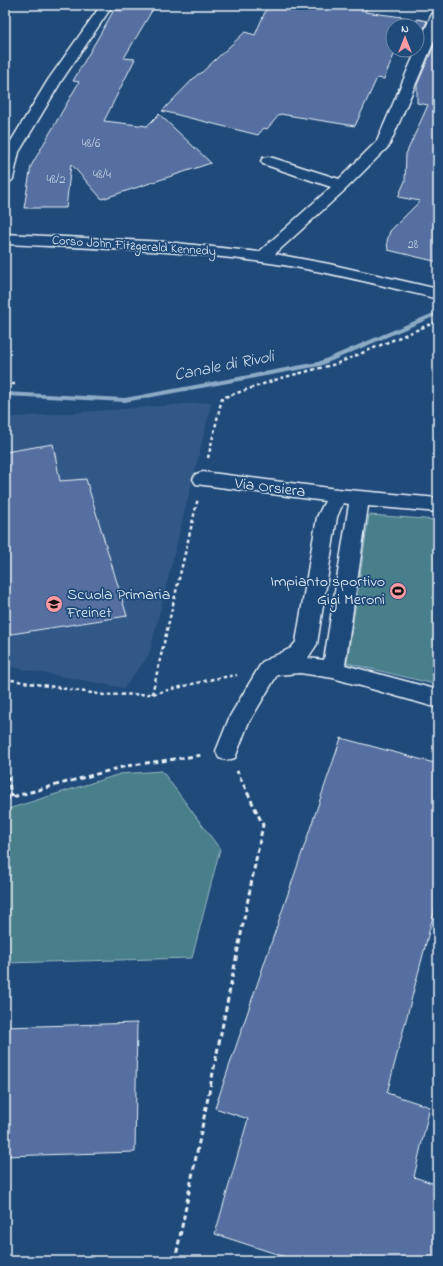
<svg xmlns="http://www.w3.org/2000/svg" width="443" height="1266" viewBox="0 0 443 1266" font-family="'Indie Flower',sans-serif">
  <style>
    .built { fill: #335887 }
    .green { fill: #4a7e8b; stroke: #99b8c2 }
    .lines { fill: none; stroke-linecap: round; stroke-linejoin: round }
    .stream { fill: #8cabc6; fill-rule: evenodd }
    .building { fill: #5470a0; stroke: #e8f1f8 }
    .minor-casing { stroke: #e8f1f8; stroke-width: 3 }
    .path-far1 { stroke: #e8f1f8; stroke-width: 2.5; stroke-dasharray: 3.5 3; stroke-linecap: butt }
    .path { stroke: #e8f1f8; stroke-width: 3; stroke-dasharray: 5 3.5; stroke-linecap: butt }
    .minor { fill: #1f4a7a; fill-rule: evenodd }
    .labels { text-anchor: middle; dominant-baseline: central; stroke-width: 3.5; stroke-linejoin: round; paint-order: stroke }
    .far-number-label { font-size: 12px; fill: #c3d1e2 }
    .far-street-label { font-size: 13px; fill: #e8f1f8; stroke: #1f4a7a }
    .street-label { font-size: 16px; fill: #e8f1f8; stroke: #1f4a7a }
    .poi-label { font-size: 16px; fill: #e8f1f8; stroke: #1f4a7a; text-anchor: end }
    .water-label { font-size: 17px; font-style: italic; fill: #d1dfec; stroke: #1f4a7a }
  </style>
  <rect width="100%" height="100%" fill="#1f4a7a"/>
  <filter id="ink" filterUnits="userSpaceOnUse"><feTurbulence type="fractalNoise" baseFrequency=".025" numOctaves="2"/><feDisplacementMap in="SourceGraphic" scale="8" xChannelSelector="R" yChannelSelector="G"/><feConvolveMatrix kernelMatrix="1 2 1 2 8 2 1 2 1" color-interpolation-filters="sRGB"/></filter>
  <g filter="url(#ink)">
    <polygon class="built" points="212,402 149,655 124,688 5,666 5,418"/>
    <g class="green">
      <polygon points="369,515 438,520 438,685 347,663"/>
      <polygon points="162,771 220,849 192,958 5,963 5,810 120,774"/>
    </g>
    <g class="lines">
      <polygon class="stream" points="438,311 438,315 320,366 125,402 5,396 5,392 125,398 318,362"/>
    </g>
    <g class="building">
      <polygon points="268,5 368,5 365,12 410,18 407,26 393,26 393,50 396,50 384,79 377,78 355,126 280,114 267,129 264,128 258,135 162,111 198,74 200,74 245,32 255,35"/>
      <polygon points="127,6 153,9 124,58 135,59 104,121 147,126 159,114 211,163 102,199 71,164 66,208 24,208 31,166 79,82 73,81 114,10 124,11"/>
      <polygon points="417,19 427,21 417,45"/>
      <polygon points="438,36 438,262 388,250 387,241 390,231 420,201 398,197 405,181 406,154 428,105 417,103 417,85"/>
      <polygon points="53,444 60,481 86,479 127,616 5,635 5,452"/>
      <polygon points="341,738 438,764 438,897 387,1093 430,1107 414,1177 438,1185 438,1261 298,1261 215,1234 248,1119 215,1108"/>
      <polygon points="137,1023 135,1152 5,1156 5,1027"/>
    </g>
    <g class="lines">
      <g class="minor-casing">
        <g id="minor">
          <polygon points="101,5 113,5 62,80 19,152 13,179 10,182 5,184 5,151 48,80"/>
          <path d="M438 12V32L389 146 347 188 275 254 329 264 438 289V299C380 285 322 270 263 262 177 250 91 248 5 244V234L167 242 259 252 331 187 263 164 261 161 263 158 268 157 273 158 339 179 377 141 431 16 433 13Z"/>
          <path d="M203 472 337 489 438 498V512L368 506 345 665 438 690V708L333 678 300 673 277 675 248 724 235 758 227 760 219 758 216 751 230 716 262 662 291 648 296 642 317 517 325 501 196 484 193 479 196 474ZM343 503 349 504 324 660 308 658 317 644 337 517Z"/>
        </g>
      </g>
      <g class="path-far1">
        <polyline points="5,384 18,384"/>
        <polyline points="208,458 222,398 281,378 336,364 438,321"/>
        <polyline points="5,679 104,695 152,694 213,679 237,675"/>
        <polyline points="152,694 198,498"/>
      </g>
      <g class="path">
        <polyline points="5,751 11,797"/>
        <polyline points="5,799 126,766 203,755"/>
        <polyline points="175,1261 263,825 237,771"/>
      </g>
      <use href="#minor" class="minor"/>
    </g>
  </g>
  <defs>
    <g id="stadium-disc" transform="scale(0.9)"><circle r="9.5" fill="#ff9aa2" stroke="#1f4a7a"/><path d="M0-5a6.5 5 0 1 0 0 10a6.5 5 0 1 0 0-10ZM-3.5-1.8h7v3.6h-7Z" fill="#111"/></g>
    <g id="school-disc" transform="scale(0.9)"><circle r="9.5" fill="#ff9aa2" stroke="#1f4a7a"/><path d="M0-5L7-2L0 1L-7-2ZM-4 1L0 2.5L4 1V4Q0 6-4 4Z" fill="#111"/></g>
  </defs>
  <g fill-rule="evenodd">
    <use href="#stadium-disc" x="398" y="591"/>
    <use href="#school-disc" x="54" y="604"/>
  </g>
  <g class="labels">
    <g class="far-number-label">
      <text x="91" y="144">48/6</text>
      <text x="102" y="175">48/4</text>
      <text x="56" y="180">48/2</text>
      <text x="413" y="245">28</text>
    </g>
    <g class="far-street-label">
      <text transform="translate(134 246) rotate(4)">Corso John Fitzgerald Kennedy</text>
    </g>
    <g class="street-label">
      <text transform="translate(270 488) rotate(7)">Via Orsiera</text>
    </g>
    <g class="poi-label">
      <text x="385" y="582">Impianto sportivo<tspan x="385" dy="18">Gigi Meroni</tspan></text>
      <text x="67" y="595" text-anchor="start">Scuola Primaria<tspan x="67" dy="18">Freinet</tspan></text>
    </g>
    <g class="water-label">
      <text transform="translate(224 366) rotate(-11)">Canale di Rivoli</text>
    </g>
  </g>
  <rect width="443" height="1266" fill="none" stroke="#1f4a7a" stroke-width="20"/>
  <rect x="10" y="10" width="423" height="1246" fill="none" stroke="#e8f1f8" stroke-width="1.5" filter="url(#ink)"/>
  <g transform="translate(405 38)"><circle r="19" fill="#1f4a7a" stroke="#6f8dac"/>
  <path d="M0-3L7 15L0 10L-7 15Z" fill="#ff9aa2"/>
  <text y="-6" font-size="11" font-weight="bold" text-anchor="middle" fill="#e8f1f8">N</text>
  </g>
</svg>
